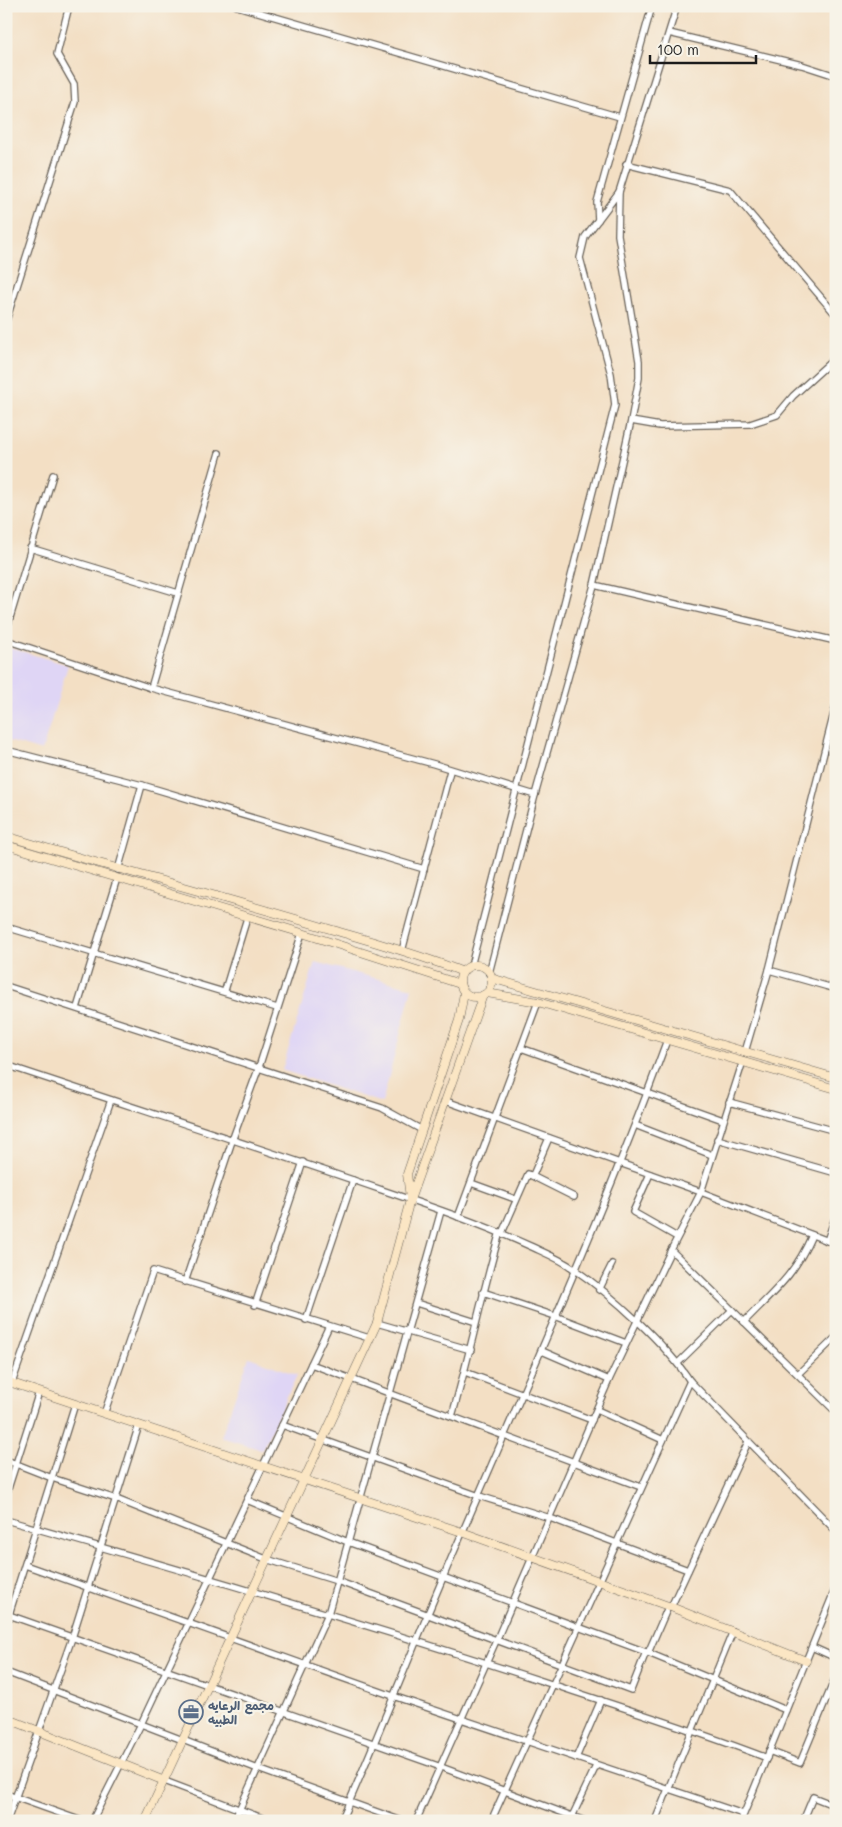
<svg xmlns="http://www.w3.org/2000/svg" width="842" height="1827" viewBox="0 0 842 1827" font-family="Mali,'Playpen Sans Arabic',sans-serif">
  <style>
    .built { fill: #dfd5f5 }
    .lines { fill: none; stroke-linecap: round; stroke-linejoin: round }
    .street-casing { stroke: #676057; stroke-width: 8 }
    .secondary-casing { stroke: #676057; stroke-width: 9 }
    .street { stroke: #fff; stroke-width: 5.5 }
    .secondary { stroke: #fbe6c4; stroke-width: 8 }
    .labels { text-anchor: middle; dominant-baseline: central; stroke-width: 4.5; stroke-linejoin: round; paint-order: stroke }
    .service-label { font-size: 12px; font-weight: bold; fill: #4e5e75; stroke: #f7f3e8; text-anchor: start }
  </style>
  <rect width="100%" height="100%" fill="#f7f3e8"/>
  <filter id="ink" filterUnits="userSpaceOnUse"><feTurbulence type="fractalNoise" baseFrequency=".02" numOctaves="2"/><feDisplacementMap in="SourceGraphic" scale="10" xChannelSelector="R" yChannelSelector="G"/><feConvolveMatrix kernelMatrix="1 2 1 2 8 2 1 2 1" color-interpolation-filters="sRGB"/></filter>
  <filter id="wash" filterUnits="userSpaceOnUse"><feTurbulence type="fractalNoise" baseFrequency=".0096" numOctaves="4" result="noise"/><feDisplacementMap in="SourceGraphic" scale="20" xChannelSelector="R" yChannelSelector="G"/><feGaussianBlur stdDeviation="1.12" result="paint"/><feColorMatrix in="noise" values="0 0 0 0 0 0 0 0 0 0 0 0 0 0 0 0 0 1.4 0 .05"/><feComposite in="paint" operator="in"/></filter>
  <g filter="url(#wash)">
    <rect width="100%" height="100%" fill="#f3dfc4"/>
    <g class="built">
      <polygon points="7,647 68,665 42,751 6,740"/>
      <polygon points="315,962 412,988 382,1103 282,1070"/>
      <polygon points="249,1357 297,1375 262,1450 221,1437"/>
    </g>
  </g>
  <g filter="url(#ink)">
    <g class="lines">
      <g class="street-casing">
        <g id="street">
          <polyline points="237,6 620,117"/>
          <polyline points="669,33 802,65 836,76"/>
          <polyline points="626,164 730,190 836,315"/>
          <polyline points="598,220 597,202 652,6"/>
          <polyline points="6,321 75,102 74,84 57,54 69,6"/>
          <polyline points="631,421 660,426 750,424 777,415 793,396 836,357"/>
          <polyline points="30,548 178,593"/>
          <polyline points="594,585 836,641"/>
          <polyline points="6,631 53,475"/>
          <polyline points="6,640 151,688 434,764 535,795"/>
          <polyline points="151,688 219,453"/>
          <polyline points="828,738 836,740"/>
          <polyline points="6,750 142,785 424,869"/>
          <polyline points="118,870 142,785"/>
          <polyline points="6,927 277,1008"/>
          <polyline points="402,951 450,771"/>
          <polyline points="471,966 615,405 611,374 580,258 585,237 619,192"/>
          <polyline points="769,970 836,989"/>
          <polyline points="489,973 535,795 594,585 631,421 639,378 639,361 618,235 619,192 677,6"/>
          <polyline points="6,986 382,1108 422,1130"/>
          <polyline points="225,990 247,918"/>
          <polyline points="77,1008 117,878"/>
          <polyline points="521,1048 723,1120"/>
          <polyline points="745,1052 769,970 836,705"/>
          <path d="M6 1065C132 1107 257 1147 382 1190 432 1207 482 1224 530 1246 545 1253 561 1259 574 1269 612 1295 665 1343 690 1381L836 1531"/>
          <polyline points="446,1101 701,1192 836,1244"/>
          <polyline points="729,1102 836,1131"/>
          <polyline points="635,1125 712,1155"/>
          <polyline points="717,1139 836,1173"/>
          <polyline points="650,1174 633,1212 677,1237"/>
          <polyline points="533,1175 549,1138"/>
          <polyline points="471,1183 515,1199"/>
          <polyline points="458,1217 538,1002"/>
          <polyline points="502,1233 528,1174 574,1197"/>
          <polyline points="827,1241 836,1215"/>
          <polyline points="671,1250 836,1412"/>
          <polyline points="185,1282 233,1138 259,1067 302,933"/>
          <polyline points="599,1290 612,1264"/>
          <polyline points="483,1292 555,1316 626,1343"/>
          <polyline points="416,1303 476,1322"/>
          <polyline points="255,1305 303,1162"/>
          <polyline points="306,1320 353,1180"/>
          <path d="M744 1322C774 1291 795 1275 812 1235"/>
          <polyline points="377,1323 471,1350"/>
          <polyline points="542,1351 609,1380"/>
          <polyline points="678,1363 732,1310"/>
          <polyline points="311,1364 641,1487"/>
          <polyline points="465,1372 592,1420"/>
          <polyline points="798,1374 836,1337"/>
          <polyline points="12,1383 111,1100"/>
          <polyline points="597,1410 663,1440"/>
          <polyline points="104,1414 153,1271 369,1338"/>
          <path d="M452 1416C470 1355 482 1293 500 1232"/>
          <polyline points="282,1425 479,1496 550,1518 688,1570"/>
          <polyline points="6,1460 52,1478 116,1499 266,1559 337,1581 631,1690 646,1652"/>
          <polyline points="6,1495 39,1392"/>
          <polyline points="247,1500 348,1542 646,1652 786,1710"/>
          <path d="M6 1520C189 1572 371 1625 551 1684 623 1708 695 1730 767 1758"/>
          <polyline points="25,1565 393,1696 743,1814"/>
          <polyline points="671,1607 748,1442"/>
          <polyline points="6,1614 441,1767 585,1821"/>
          <polyline points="6,1624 75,1404"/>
          <polyline points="812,1647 836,1658"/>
          <polyline points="648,1653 668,1607"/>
          <polyline points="6,1672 258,1769 402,1821"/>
          <polyline points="769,1751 800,1763 836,1676"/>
          <polyline points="576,1758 601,1700"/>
          <polyline points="162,1780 270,1821"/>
          <polyline points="6,1794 82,1821"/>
          <polyline points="7,1821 72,1638 139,1425"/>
          <polyline points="92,1821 141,1724 329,1326"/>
          <polyline points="234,1821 328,1614 441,1211"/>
          <path d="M341 1821C383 1725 421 1627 463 1531 533 1368 606 1206 667 1040"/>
          <polyline points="416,1821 496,1641 609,1380 671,1250 701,1192 743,1061"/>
          <polyline points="491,1821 690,1381"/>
          <polyline points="570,1821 596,1766"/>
          <polyline points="655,1821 733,1631"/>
          <polyline points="741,1821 836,1587"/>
          <polyline points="803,1821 813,1797 836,1806"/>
        </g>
      </g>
      <g class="secondary-casing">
        <g id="secondary">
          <path d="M6 836C115 869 225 897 333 930 377 943 421 955 463 972"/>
          <polyline points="6,845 302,933 460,984"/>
          <circle cx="476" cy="981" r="16"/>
          <polyline points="491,978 836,1078"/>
          <polyline points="487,993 538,1002 836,1089"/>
          <polyline points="410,1198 407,1174 459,1020 464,993"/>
          <polyline points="6,1381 462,1532 671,1607 806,1661"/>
          <polyline points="6,1718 162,1780"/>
          <polyline points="145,1821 377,1323 410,1200 483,995"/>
        </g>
      </g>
      <use href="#street" class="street"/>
      <use href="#secondary" class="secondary"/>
    </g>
  </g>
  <defs>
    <g id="office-ring" transform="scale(1.25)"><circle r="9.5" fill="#f7f3e8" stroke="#5c6f8a" stroke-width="1.5"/><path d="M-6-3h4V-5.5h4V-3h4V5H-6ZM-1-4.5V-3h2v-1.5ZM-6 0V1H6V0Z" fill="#5c6f8a"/></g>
  </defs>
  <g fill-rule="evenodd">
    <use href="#office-ring" x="191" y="1712"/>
  </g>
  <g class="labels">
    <g class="service-label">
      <text x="208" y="1705">مجمع الرعايه<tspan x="208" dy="14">الطبيه</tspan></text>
    </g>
  </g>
  <rect width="842" height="1827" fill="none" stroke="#f7f3e8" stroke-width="25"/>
  <path d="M650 55v8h106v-8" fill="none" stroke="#1c1c1c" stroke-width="2.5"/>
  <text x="657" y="55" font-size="15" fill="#1c1c1c" stroke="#f7f3e8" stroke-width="4" paint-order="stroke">100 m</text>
</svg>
